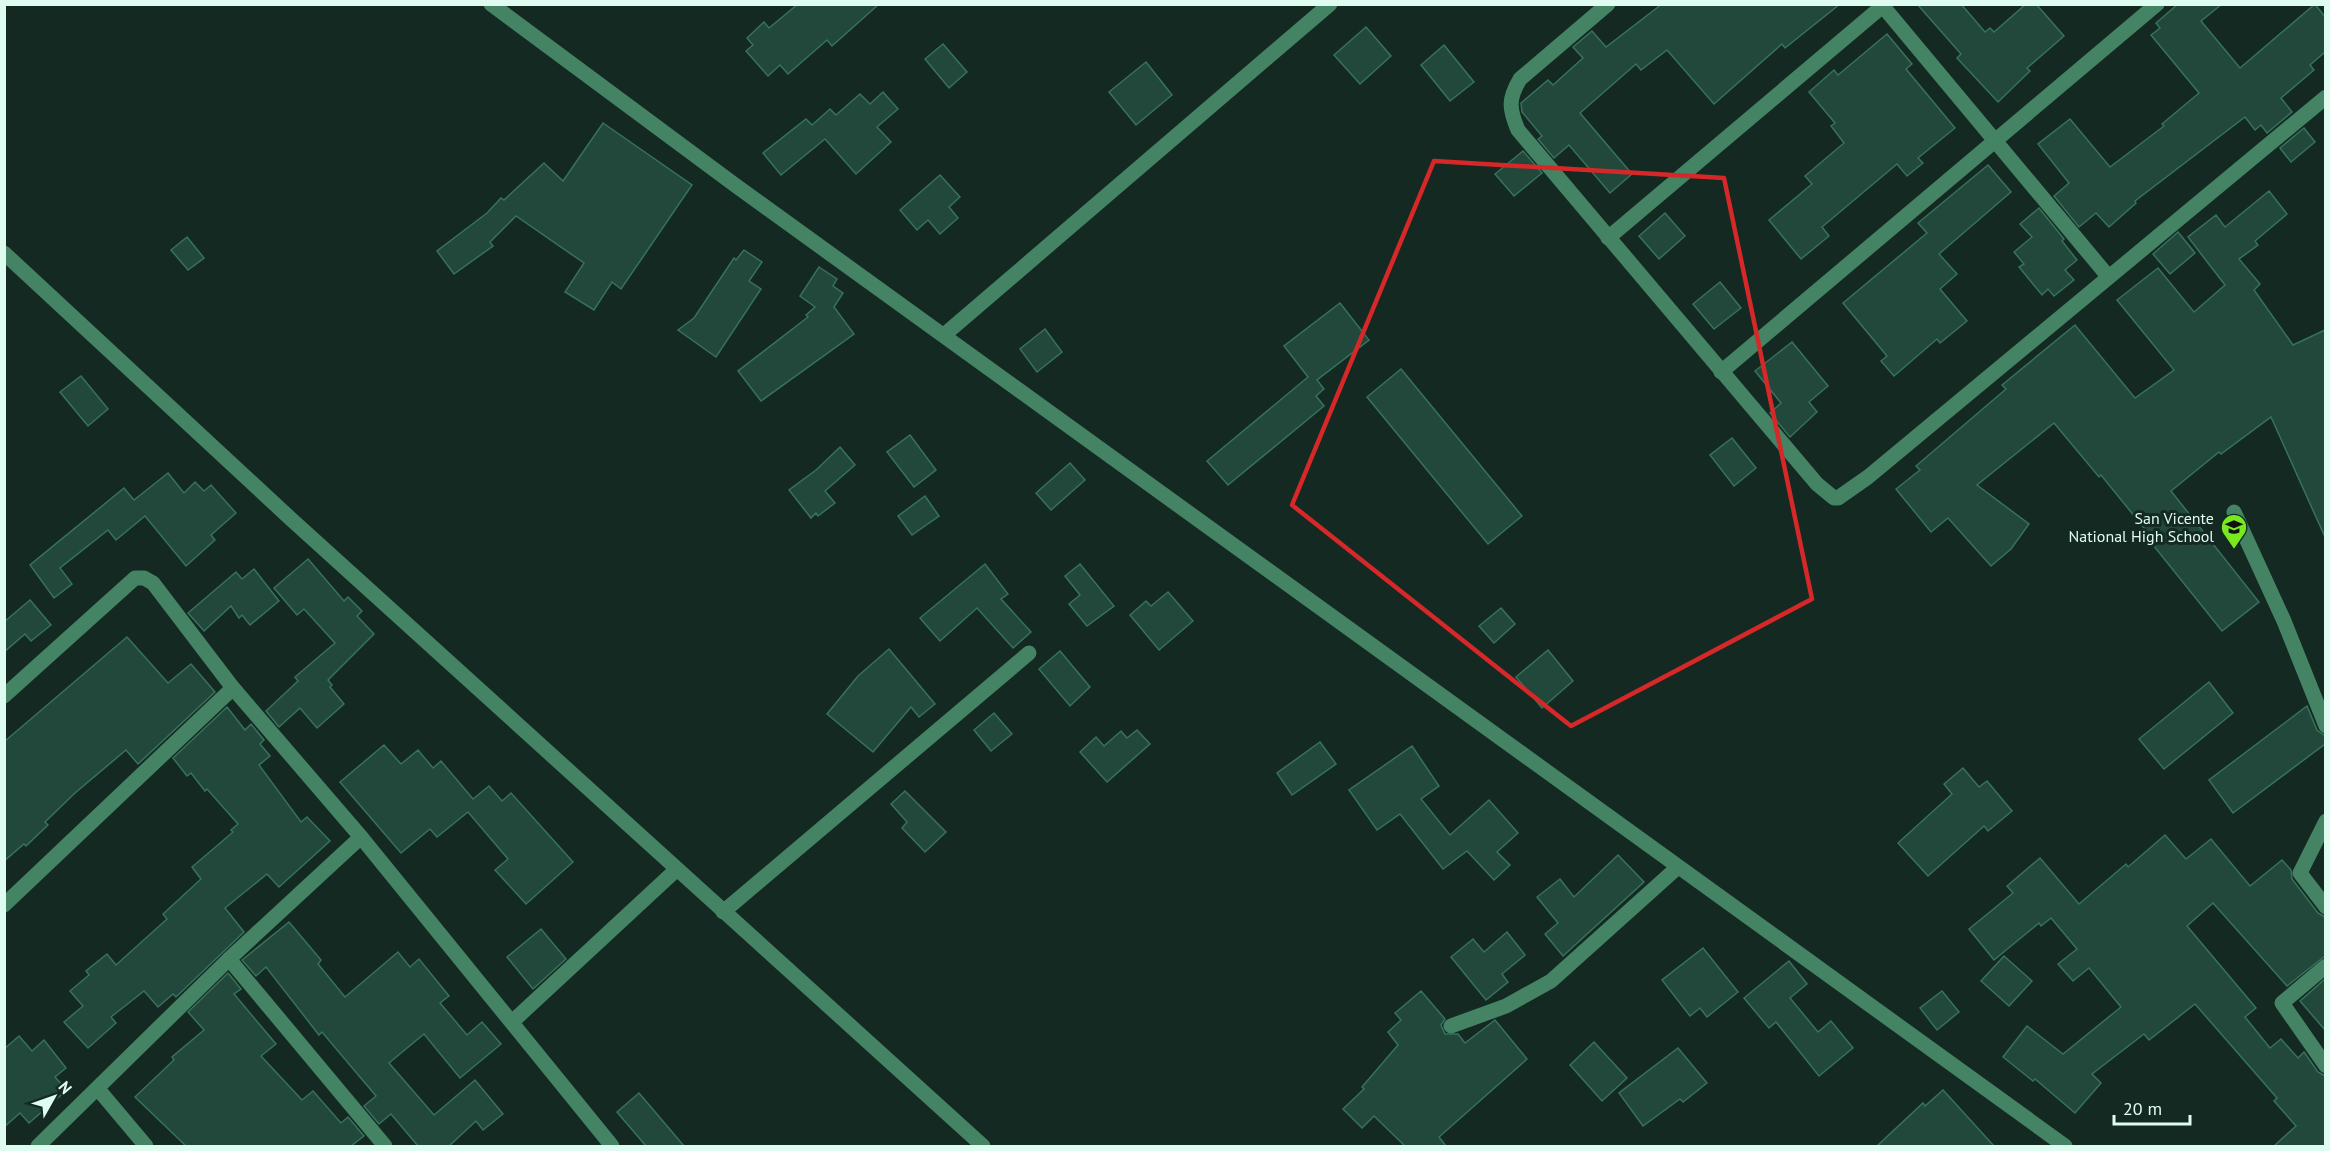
<svg xmlns="http://www.w3.org/2000/svg" width="2330" height="1151" viewBox="0 0 2330 1151" font-family="'PT Sans',sans-serif">
  <style>
    .building { fill: #22483b; stroke: #36725d; stroke-width: 1.5 }
    .lines { fill: none; stroke-linecap: round; stroke-linejoin: round }
    .minor { stroke: #448363; stroke-width: 15 }
    .marked { fill: none; stroke: #d62828; stroke-width: 4.5; stroke-linejoin: round }
    .labels { text-anchor: middle; dominant-baseline: central; stroke-width: 6; stroke-linejoin: round; paint-order: stroke }
    .poi-label { font-size: 16px; fill: #dffcf0; stroke: #142921; text-anchor: end }
  </style>
  <rect width="100%" height="100%" fill="#142921"/>
  <g class="building">
    <polygon points="798,4 879,4 832,46 827,40 788,74 780,65 768,76 746,51 753,45 747,38 764,22 769,28"/>
    <polygon points="1662,4 1840,4 1785,48 1782,44 1714,104 1667,50 1641,70 1636,64 1580,113 1632,174 1610,193 1569,145 1554,158 1538,139 1542,136 1522,112 1521,103 1548,80 1553,85 1583,58 1573,47 1592,31 1606,47"/>
    <polygon points="1917,4 1961,4 1985,32 1990,28 1994,32 2026,4 2036,4 2064,36 2027,68 2030,71 1998,102 1957,58 1961,54"/>
    <polygon points="2178,4 2222,4 2201,21 2240,68 2315,4 2325,17 2325,52 2310,65 2314,70 2281,98 2292,112 2267,133 2261,125 2255,130 2245,117 2135,201 2136,203 2109,227 2096,213 2079,227 2054,196 2069,183 2038,144 2070,119 2110,167 2164,126 2162,124 2199,93 2151,35 2160,28 2156,23"/>
    <polygon points="1366,27 1391,56 1360,84 1334,55"/>
    <polygon points="1887,34 1912,64 1906,69 1955,128 1918,158 1923,163 1907,176 1897,164 1822,227 1829,236 1801,259 1769,220 1812,184 1805,176 1844,143 1831,126 1835,123 1809,92 1834,70 1838,75"/>
    <polygon points="943,44 967,72 949,88 925,59"/>
    <polygon points="1444,45 1474,82 1450,101 1421,65"/>
    <polygon points="1146,62 1172,95 1136,125 1109,92"/>
    <polygon points="883,92 898,109 877,127 891,142 856,174 825,139 781,175 763,153 806,119 812,125 830,109 836,115 860,94 870,104"/>
    <polygon points="603,123 692,185 621,289 612,282 594,310 565,292 584,263 516,216 490,242 493,246 454,274 437,251 487,213 501,198 504,200 544,163 563,181"/>
    <polygon points="2304,128 2315,142 2291,162 2280,148"/>
    <polygon points="1523,151 1542,173 1514,196 1495,174"/>
    <polygon points="1988,165 2011,192 1939,254 1957,274 1940,289 1967,321 1940,343 1937,339 1894,376 1881,361 1887,356 1843,303 1927,233 1918,223"/>
    <polygon points="940,175 960,197 949,207 958,218 940,234 928,220 917,230 900,210"/>
    <polygon points="2269,191 2287,214 2255,241 2258,245 2239,259 2260,284 2254,290 2293,345 2325,330 2325,537 2271,417 2221,454 2219,452 2171,491 2259,602 2222,631 2149,540 2152,538 2101,475 2099,477 2054,423 1977,485 2029,524 2011,549 1991,566 1948,518 1931,532 1896,489 1920,470 1916,466 2006,389 2002,385 2075,325 2135,398 2174,370 2117,300 2158,268 2194,312 2225,285 2188,237 2216,215 2225,227"/>
    <polygon points="2039,208 2064,239 2062,241 2077,260 2065,270 2074,280 2054,296 2048,289 2042,295 2019,267 2024,264 2014,252 2032,237 2020,224"/>
    <polygon points="1665,213 1685,236 1659,259 1639,236"/>
    <polygon points="2178,232 2195,253 2170,274 2153,254"/>
    <polygon points="187,237 204,258 188,270 171,250"/>
    <polygon points="744,250 762,262 749,281 761,289 716,357 678,330 694,318 734,258 736,260"/>
    <polygon points="819,267 837,279 833,286 843,293 834,307 854,334 761,401 738,371 808,317 806,315 815,307 800,296"/>
    <polygon points="1720,282 1741,308 1714,329 1693,304"/>
    <polygon points="1340,303 1369,340 1317,380 1324,389 1316,396 1324,406 1228,485 1207,461 1308,377 1284,346"/>
    <polygon points="1045,329 1062,352 1037,372 1020,349"/>
    <polygon points="1792,342 1828,386 1809,402 1817,412 1790,437 1770,413 1781,403 1755,371"/>
    <polygon points="1401,369 1522,516 1488,544 1367,397"/>
    <polygon points="81,376 108,409 88,426 60,392"/>
    <polygon points="910,435 936,470 914,487 887,452"/>
    <polygon points="1732,438 1756,468 1734,486 1710,455"/>
    <polygon points="840,447 855,465 825,491 835,503 818,516 816,513 811,518 789,490 816,470"/>
    <polygon points="1070,463 1085,480 1051,510 1036,493"/>
    <polygon points="168,473 184,493 195,482 204,491 211,485 236,513 211,535 215,540 186,566 145,516 116,540 108,530 60,568 72,584 54,598 30,565 124,488 134,500"/>
    <polygon points="925,496 939,516 912,535 898,516"/>
    <polygon points="308,559 344,601 348,597 362,611 357,616 374,634 328,680 332,685 330,687 344,704 317,728 300,708 279,727 266,711 298,681 295,677 335,643 304,609 297,615 274,588"/>
    <polygon points="985,564 1008,594 1001,599 1031,632 1013,648 977,608 940,641 920,618"/>
    <polygon points="1080,564 1114,606 1087,626 1069,604 1080,595 1065,576"/>
    <polygon points="254,569 279,601 250,625 242,615 239,618 231,606 204,631 188,613 236,572 242,579"/>
    <polygon points="1168,592 1193,621 1159,650 1130,615 1146,601 1151,606"/>
    <polygon points="30,600 51,625 31,641 25,634 4,652 4,622"/>
    <polygon points="1501,608 1515,624 1494,643 1479,626"/>
    <polygon points="127,637 168,683 191,664 215,692 138,764 126,750 75,793 45,822 48,825 26,846 24,844 4,861 5,741"/>
    <polygon points="889,649 935,704 919,717 911,707 873,752 827,714 858,676"/>
    <polygon points="1548,650 1573,681 1542,708 1516,677"/>
    <polygon points="1060,651 1090,687 1070,706 1039,669"/>
    <polygon points="2209,682 2233,713 2164,769 2139,739"/>
    <polygon points="2307,706 2317,730 2325,736 2325,744 2233,813 2209,780"/>
    <polygon points="227,707 245,730 251,724 264,740 260,744 270,756 259,765 301,822 307,817 330,841 279,887 267,874 225,908 244,932 176,997 173,994 158,1007 144,991 111,1017 116,1023 88,1048 64,1022 83,1006 70,991 89,975 86,971 107,954 116,965 167,919 163,914 201,879 192,867 233,832 231,830 238,824 207,789 205,791 191,773 187,776 173,758"/>
    <polygon points="994,713 1012,734 991,751 974,730"/>
    <polygon points="1137,730 1150,744 1107,782 1080,752 1096,737 1104,746 1121,731 1127,738"/>
    <polygon points="1320,742 1336,764 1292,795 1277,773"/>
    <polygon points="384,745 401,764 418,750 433,768 441,761 473,799 489,786 502,801 511,793 573,862 526,904 495,870 508,859 468,812 437,837 430,829 401,853 340,782"/>
    <polygon points="1412,746 1439,786 1421,799 1450,835 1489,800 1518,833 1497,852 1510,865 1494,880 1467,851 1443,869 1400,814 1377,830 1349,790"/>
    <polygon points="1963,768 1979,787 1987,781 2012,811 1988,831 1984,826 1928,876 1898,843 1952,794 1944,784"/>
    <polygon points="905,791 946,832 925,852 902,828 907,822 891,804"/>
    <polygon points="2165,835 2186,859 2211,839 2250,886 2282,860 2291,870 2292,879 2318,913 2325,917 2325,956 2287,986 2213,903 2187,926 2256,1008 2245,1017 2270,1048 2281,1039 2298,1058 2304,1052 2318,1072 2325,1076 2325,1146 2274,1146 2296,1126 2274,1101 2277,1098 2195,1004 2149,1040 2144,1034 2092,1074 2101,1083 2075,1113 2035,1079 2033,1081 2003,1057 2027,1026 2063,1054 2121,1007 2089,968 2073,981 2058,964 2077,949 2051,918 2041,926 2039,923 1994,960 1969,929 2013,893 2007,886 2040,858 2079,904 2126,864 2128,867"/>
    <polygon points="1618,855 1644,882 1563,956 1545,934 1558,923 1537,897 1560,879 1574,897"/>
    <polygon points="289,922 321,960 318,964 345,997 398,952 410,967 419,959 449,996 440,1003 467,1035 482,1022 501,1044 460,1078 424,1034 389,1063 434,1115 475,1080 503,1114 483,1130 476,1121 449,1146 418,1146 391,1114 379,1124 364,1106 376,1096 322,1032 319,1035 266,967 256,976 242,960"/>
    <polygon points="541,929 566,959 533,989 507,957"/>
    <polygon points="1507,932 1525,955 1502,974 1508,982 1486,1000 1451,957 1473,939 1484,952"/>
    <polygon points="1703,948 1738,992 1707,1017 1700,1008 1690,1016 1662,980"/>
    <polygon points="2004,956 2032,981 2009,1006 1981,981"/>
    <polygon points="1789,961 1807,984 1790,998 1818,1032 1831,1021 1853,1048 1819,1076 1776,1022 1769,1028 1744,998"/>
    <polygon points="228,973 241,989 234,994 276,1044 261,1056 302,1100 313,1091 341,1123 348,1117 364,1136 351,1146 186,1146 135,1097 174,1060 172,1057 204,1030 188,1012"/>
    <polygon points="2325,979 2325,1030 2300,1001"/>
    <polygon points="1421,991 1445,1019 1441,1025 1445,1034 1458,1034 1465,1043 1495,1020 1527,1059 1439,1137 1446,1146 1405,1146 1374,1116 1362,1128 1343,1109 1364,1089 1362,1087 1398,1045 1388,1032 1401,1020 1395,1013"/>
    <polygon points="1942,991 1959,1012 1937,1030 1920,1008"/>
    <polygon points="19,1036 32,1051 44,1040 66,1068 55,1077 67,1090 29,1123 20,1113 4,1127 4,1049"/>
    <polygon points="1594,1042 1627,1078 1602,1101 1570,1065"/>
    <polygon points="1678,1048 1707,1083 1683,1102 1680,1099 1643,1126 1619,1093"/>
    <polygon points="1943,1090 1994,1146 1877,1146 1923,1103 1925,1106"/>
    <polygon points="639,1093 684,1146 646,1146 617,1112"/>
  </g>
  <g class="lines">
    <g class="minor">
      <polyline points="491,4 735,185 2065,1146"/>
      <path d="M1608 4 1520 79C1508 99 1509 109 1518 130L1817 484 1834 498H1838L1868 477 2326 97"/>
      <polyline points="1881,4 2107,275"/>
      <polyline points="1608,238 1885,4"/>
      <polyline points="4,253 292,520 983,1146"/>
      <polyline points="944,335 1330,4"/>
      <polyline points="1721,372 2157,4"/>
      <polyline points="2234,512 2284,621 2326,726"/>
      <polyline points="233,688 361,837 612,1146"/>
      <polyline points="4,696 135,578 144,578 153,583 233,688 4,905"/>
      <polyline points="2326,821 2300,873 2326,907"/>
      <polyline points="723,912 1029,653"/>
      <polyline points="229,959 385,1146"/>
      <polyline points="2326,966 2282,1003 2326,1066"/>
      <polyline points="512,1022 676,870"/>
      <polyline points="1451,1026 1506,1006 1551,981 1678,867"/>
      <polyline points="98,1089 146,1146"/>
      <polyline points="38,1146 229,959 361,837"/>
    </g>
  </g>
  <path class="marked" d="M1434 161 1724 178 1812 599 1571 726 1292 505Z"/>
  <defs>
    <g id="school-pin" transform="scale(1.35)"><path d="M0 17L-7.5 6A9.5 9.5 0 1 1 7.5 6Z" fill="#78e81f" stroke="#142921"/><path d="M0-5L7-2L0 1L-7-2ZM-4 1L0 2.5L4 1V4Q0 6-4 4Z" fill="#111"/></g>
  </defs>
  <g fill-rule="evenodd">
    <use href="#school-pin" x="2234" y="527"/>
  </g>
  <g class="labels">
    <g class="poi-label">
      <text x="2214" y="518">San Vicente<tspan x="2214" dy="18">National High School</tspan></text>
    </g>
  </g>
  <rect width="2330" height="1151" fill="none" stroke="#dffcf0" stroke-width="12"/>
  <g transform="translate(54 1097) rotate(50)" stroke="#142921" stroke-width="4.5" paint-order="stroke">
  <path d="M0-4.5L10 22L0 15L-10 22Z" fill="#dffcf0"/>
  <text y="-9" font-size="16" font-weight="bold" text-anchor="middle" fill="#dffcf0">N</text>
  </g>
  <path d="M2114 1115v9h76v-9" fill="none" stroke="#dffcf0" stroke-width="3"/>
  <text x="2123" y="1115" font-size="18" fill="#dffcf0" stroke="#142921" stroke-width="4.5" paint-order="stroke">20 m</text>
</svg>
